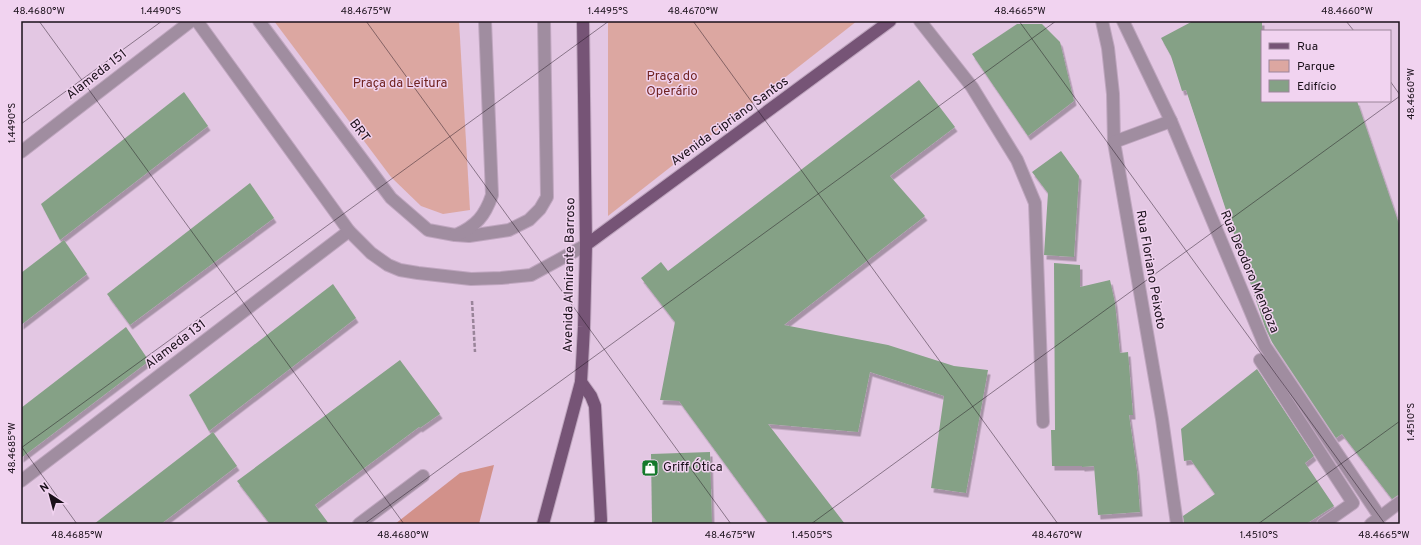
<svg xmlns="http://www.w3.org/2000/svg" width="1421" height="545" viewBox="0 0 1421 545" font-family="Overpass,sans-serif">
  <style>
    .green { fill: #dca7a1 }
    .forest { fill: #d2918a }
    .building { fill: #85a186; filter: url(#shadow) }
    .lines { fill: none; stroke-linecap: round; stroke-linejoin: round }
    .service-casing { stroke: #bfa6bf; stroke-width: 14 }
    .minor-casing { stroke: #bfa6bf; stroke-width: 14 }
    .tertiary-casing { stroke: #bfa6bf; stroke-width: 14 }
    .primary-casing { stroke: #bfa6bf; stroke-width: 14 }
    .path { stroke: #998499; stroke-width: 2.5; stroke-dasharray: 4 2; stroke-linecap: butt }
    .service { stroke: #a08da0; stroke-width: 12 }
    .minor { stroke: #a08da0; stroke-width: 12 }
    .tertiary { stroke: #a08da0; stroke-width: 12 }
    .primary { stroke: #765476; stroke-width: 12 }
    .ticks { fill: none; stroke: #1a101a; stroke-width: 1; stroke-opacity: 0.45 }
    .labels { text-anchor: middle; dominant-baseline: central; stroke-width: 3; stroke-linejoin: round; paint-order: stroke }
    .street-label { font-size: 13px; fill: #1a101a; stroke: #f1d3f0 }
    .park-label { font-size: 13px; fill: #6f221f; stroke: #f1d3f0 }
    .poi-label { font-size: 13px; fill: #1a101a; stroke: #f1d3f0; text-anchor: start }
    .neatline { fill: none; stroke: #1a101a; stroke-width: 1.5 }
    .ticks-label { font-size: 10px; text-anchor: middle; fill: #1a101a }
  </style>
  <defs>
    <filter id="shadow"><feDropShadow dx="2.5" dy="4.5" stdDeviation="0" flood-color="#0004"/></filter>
  </defs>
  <rect width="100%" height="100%" fill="#e3c7e3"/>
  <g class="green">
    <polygon points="274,21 459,21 470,210 443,214 421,206 391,177"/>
    <polygon points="608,21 857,21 608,216"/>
  </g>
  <polygon class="forest" points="494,465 479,524 395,524 460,473"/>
  <g class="building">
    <polygon points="1193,21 1262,21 1262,101 1357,101 1400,227 1400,495 1392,499 1342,434 1336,438 1272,342 1265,327 1186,90 1182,91 1171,56 1161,38"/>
    <polygon points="1017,24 1042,24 1060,42 1074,101 1028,136 972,54"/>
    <polygon points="919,80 955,127 890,176 925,216 784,325 888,345 954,366 988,370 966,493 931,488 944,396 870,372 858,432 768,424 845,524 769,524 679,401 660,400 675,322 641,278 661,262 668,271"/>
    <polygon points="184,92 208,126 60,240 41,204"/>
    <polygon points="1061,151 1079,176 1074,257 1044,255 1048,193 1032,172"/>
    <polygon points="250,183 274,218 130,325 107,294"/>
    <polygon points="64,240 87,274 21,325 21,273"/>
    <polygon points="1054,263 1080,265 1080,287 1110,280 1115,303 1120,353 1128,352 1133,415 1129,415 1137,471 1140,512 1098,515 1094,466 1082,467 1082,466 1052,466 1051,430 1055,430"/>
    <polygon points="333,284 356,318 209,431 189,395"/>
    <polygon points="126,327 149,361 21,458 21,408"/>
    <polygon points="400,360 440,414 420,428 419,427 315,505 329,524 270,524 237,481"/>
    <polygon points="1257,369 1314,456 1305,463 1334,506 1306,524 1184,524 1183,516 1215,494 1191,460 1184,461 1181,429"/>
    <polygon points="213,432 237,466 161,524 94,524"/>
    <polygon points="710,452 712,524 652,524 651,454"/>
  </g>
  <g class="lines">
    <g class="service-casing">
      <g id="service">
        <polyline points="259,21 391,198 428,230 455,235 469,236 509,230 529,220 540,209 547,197 544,21"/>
        <polyline points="920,21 972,87 1017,160 1035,203 1043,422"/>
        <path d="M456 235C476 226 485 216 492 195L485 21"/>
        <polyline points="1260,360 1353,503 1323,524"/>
      </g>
    </g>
    <g class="minor-casing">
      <g id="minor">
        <polyline points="1102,21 1108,48 1113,94 1114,142 1162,419 1177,524"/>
        <polyline points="1123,21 1171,121 1265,346 1380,517"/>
        <polyline points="1114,142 1171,121"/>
        <polyline points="21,152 191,21"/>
        <polyline points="21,481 349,231"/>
        <polyline points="359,524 423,476"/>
        <polyline points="1371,524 1400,502"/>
      </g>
    </g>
    <g class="tertiary-casing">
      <polyline id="tertiary" points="197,21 349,231 371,253 388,265 400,270 418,273 471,279 501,278 531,275 586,245"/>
    </g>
    <g class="primary-casing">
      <g id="primary">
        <polyline points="586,245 890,21"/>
        <polyline points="581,382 591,396 595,406 601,520 600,524"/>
        <polyline points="543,524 581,382 584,327 586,245 583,21"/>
      </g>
    </g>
    <polyline class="path" points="472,301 475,352"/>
    <use href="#service" class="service"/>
    <use href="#minor" class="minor"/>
    <use href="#tertiary" class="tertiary"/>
    <use href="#primary" class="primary"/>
  </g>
  <path class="ticks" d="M39 21 404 524M366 21 731 524M693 21 1058 524M1019 21 1385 524M1346 21 1354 31M1390 81 1400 95M21 124 162 21M21 446 77 524M21 448 609 21M364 524 1056 21M811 524 1400 96M1258 524 1400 421"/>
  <defs>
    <g id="shop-square" transform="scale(0.9)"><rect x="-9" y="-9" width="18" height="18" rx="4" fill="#14792b" stroke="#f1d3f0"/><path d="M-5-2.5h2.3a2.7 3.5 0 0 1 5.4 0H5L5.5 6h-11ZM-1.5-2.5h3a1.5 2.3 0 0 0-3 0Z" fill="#fff"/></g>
  </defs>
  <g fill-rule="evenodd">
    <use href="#shop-square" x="650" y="468"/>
  </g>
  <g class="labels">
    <g class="street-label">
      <text transform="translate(97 75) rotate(-38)">Alameda 151</text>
      <text transform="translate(730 122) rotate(-36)">Avenida Cipriano Santos</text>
      <text transform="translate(359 131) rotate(53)">BRT</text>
      <text transform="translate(1150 270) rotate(80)">Rua Floriano Peixoto</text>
      <text transform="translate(1249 272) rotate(67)">Rua Deodoro Mendoza</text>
      <text transform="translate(570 275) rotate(-89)">Avenida Almirante Barroso</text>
      <text transform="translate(176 345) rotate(-37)">Alameda 131</text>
    </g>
    <g class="park-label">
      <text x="672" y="77">Praça do<tspan x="672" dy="15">Operário</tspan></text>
      <text x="400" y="84">Praça da Leitura</text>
    </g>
    <g class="poi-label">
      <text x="663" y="468">Griff Ótica</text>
    </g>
  </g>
  <rect width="1421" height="545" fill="none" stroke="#f1d3f0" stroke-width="44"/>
  <rect x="1261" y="30" width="130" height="72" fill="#f1d3f0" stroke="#9b859a"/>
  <rect x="1269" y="43" width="20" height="6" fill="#765476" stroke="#9b859a"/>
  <text x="1297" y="50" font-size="12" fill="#1a101a">Rua</text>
  <rect x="1269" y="60" width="20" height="12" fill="#dca7a1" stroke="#9b859a"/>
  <text x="1297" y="70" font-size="12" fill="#1a101a">Parque</text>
  <rect x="1269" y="80" width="20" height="12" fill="#85a186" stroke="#9b859a"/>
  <text x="1297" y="90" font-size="12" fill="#1a101a">Edifício</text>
  <g transform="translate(50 495) rotate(324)" stroke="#f1d3f0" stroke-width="3" paint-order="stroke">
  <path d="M0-3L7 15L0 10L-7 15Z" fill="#1a101a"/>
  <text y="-6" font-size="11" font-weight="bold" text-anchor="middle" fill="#1a101a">N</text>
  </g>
  <rect x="22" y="22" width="1377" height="501" class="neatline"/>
  <g class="ticks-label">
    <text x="39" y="14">48.4680°W</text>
    <text x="161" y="14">1.4490°S</text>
    <text x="366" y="14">48.4675°W</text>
    <text x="608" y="14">1.4495°S</text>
    <text x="693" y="14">48.4670°W</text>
    <text x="1020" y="14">48.4665°W</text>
    <text x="1347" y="14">48.4660°W</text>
    <text transform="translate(1410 94) rotate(-90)" y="4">48.4660°W</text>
    <text transform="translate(11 123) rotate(-90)" y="4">1.4490°S</text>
    <text transform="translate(1410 422) rotate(-90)" y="4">1.4510°S</text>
    <text transform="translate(11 448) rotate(-90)" y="4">48.4685°W</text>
    <text x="77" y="538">48.4685°W</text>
    <text x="403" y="538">48.4680°W</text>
    <text x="730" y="538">48.4675°W</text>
    <text x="812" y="538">1.4505°S</text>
    <text x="1057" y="538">48.4670°W</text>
    <text x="1259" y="538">1.4510°S</text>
    <text x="1384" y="538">48.4665°W</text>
  </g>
</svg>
